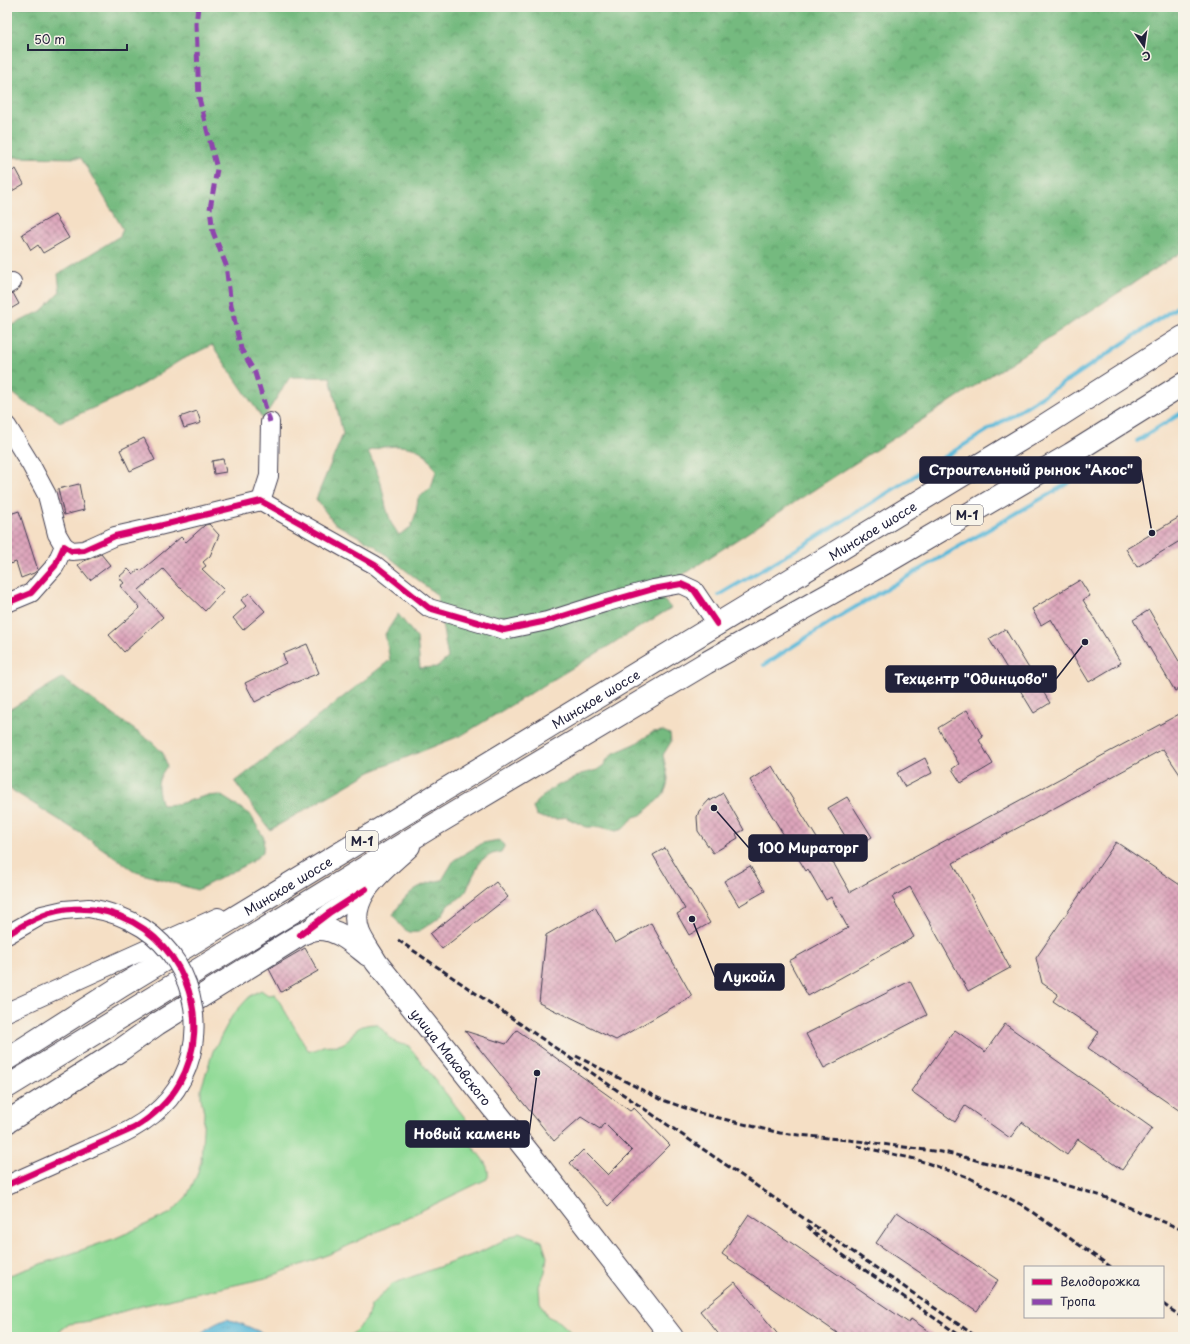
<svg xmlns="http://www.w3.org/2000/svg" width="1190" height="1344" viewBox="0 0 1190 1344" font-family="'Playpen Sans',sans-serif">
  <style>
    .green { fill: #90da96; stroke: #597e68 }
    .forest { fill: url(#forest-crowns); stroke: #4b6e5d; fill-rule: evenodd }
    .water { fill: url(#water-ripples); stroke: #3e6e8a }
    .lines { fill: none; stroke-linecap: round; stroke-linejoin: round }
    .stream { stroke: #5bb9d9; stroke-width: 4 }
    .building { fill: url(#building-cross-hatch) }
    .minor-casing { stroke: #423e50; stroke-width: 20 }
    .major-casing { stroke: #423e50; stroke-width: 24 }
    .highway-casing { stroke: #423e50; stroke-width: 24 }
    .minor { stroke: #fff; stroke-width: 18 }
    .major { stroke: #fff; stroke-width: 22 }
    .highway { stroke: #fff; stroke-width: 22 }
    .rail { stroke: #22223b; stroke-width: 3; stroke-dasharray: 6 3; stroke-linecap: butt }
    .minor-bridge-casing { stroke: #423e50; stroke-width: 20; stroke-linecap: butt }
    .minor-bridge { stroke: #fff; stroke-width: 18 }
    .quiet { stroke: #8e44ad; stroke-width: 5; stroke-dasharray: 10 5; stroke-linecap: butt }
    .cycleway-casing { stroke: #f7f3e8; stroke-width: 8 }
    .cycleway { stroke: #d6006c; stroke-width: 6 }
    .labels { text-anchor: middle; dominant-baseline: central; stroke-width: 3; stroke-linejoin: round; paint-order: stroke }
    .shield { fill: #f7f3e8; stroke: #62616f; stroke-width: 1 }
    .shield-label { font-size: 12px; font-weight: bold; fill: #22223b }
    .street-label { font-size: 13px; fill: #22223b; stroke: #f7f3e8 }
    .leader { fill: none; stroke: #22223b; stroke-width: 1.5 }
    .callout-dot { fill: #22223b; stroke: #f7f3e8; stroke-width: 1.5 }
    .callout { fill: #22223b; stroke: #22223b; stroke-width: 1.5 }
    .callout-label { font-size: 14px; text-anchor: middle; font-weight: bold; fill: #fff }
  </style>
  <defs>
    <pattern id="forest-crowns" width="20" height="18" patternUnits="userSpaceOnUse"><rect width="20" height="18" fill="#74ba7f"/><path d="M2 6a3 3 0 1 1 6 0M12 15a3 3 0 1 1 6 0" fill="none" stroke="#5f9769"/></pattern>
    <pattern id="water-ripples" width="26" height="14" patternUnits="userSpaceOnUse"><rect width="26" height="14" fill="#5bb9d9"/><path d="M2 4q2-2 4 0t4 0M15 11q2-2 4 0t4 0" fill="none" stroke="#4b96b1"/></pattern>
    <pattern id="building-cross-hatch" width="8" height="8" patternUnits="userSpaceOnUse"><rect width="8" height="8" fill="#dda5bb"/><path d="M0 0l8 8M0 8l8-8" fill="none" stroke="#b38699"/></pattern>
  </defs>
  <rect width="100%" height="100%" fill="#f7f3e8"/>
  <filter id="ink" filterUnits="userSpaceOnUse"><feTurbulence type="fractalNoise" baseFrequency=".025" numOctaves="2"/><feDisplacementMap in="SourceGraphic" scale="8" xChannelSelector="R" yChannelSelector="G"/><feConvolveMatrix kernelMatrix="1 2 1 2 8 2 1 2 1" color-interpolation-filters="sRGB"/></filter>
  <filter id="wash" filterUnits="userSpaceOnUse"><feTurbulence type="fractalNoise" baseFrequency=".012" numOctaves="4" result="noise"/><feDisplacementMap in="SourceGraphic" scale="16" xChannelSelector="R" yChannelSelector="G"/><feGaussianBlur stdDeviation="0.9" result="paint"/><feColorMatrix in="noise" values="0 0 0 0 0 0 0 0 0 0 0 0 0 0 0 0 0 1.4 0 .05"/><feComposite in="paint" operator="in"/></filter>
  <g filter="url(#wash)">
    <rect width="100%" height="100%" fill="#f5dfc5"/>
    <g class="green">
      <path d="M261 990 268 995 275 994 308 1050C317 1051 315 1049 323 1046 330 1044 337 1047 344 1043 349 1040 351 1036 354 1032 360 1025 369 1024 377 1024 388 1034 392 1045 408 1045L466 1119C465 1124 464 1130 466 1135 470 1149 494 1164 487 1179L335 1252 266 1278 141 1306 90 1321 69 1324 52 1337H7V1276L116 1238 171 1213 187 1196 197 1175 201 1161 204 1113 201 1098V1089L213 1051 232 1016 249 997Z"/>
      <polygon points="520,1232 542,1241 547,1256 545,1272 539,1286 540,1302 547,1316 560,1322 576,1337 349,1337 366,1320 371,1306 392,1284 480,1252"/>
    </g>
    <g class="forest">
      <path d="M7 7H1183V251L656 592 671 608 462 735 370 772 270 830 235 782 390 660 385 634 398 614 417 638 420 668 437 667 448 658 437 595 374 545 334 523 316 499 343 434 330 377H290L263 419 212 345 179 361 143 384 112 400 60 422 46 412 25 403 7 388V328L41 311 60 292 58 274 120 236 123 229 81 158 7 157ZM399 446C421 448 425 452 436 471L431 488 418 498 416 513 411 527 399 535 391 523 386 507 380 479 368 451 383 447Z"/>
      <path d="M62 678 153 743 163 753 167 766C156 781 156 787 162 805L178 804 205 796 220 795 250 814 264 838 263 852 253 861 197 890 136 872 80 833 7 787V711Z"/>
      <polygon points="663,731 670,734 671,742 663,755 668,778 667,786 664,793 660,798 641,815 634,817 623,829 616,831 601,827 586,827 565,817 558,819 543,818 536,815 533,808 536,802 554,787 575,778 581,774 597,770 604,765 608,758 614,753 635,744 653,732"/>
      <path d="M499 840 505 845 501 852 492 854 480 861C478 868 474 873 471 880 468 885 468 890 464 894 461 898 456 900 451 903 447 905 445 911 442 915 439 918 420 931 417 932 405 935 399 923 393 915 399 905 409 891 421 886 427 883 435 881 442 880L454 860 483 843Z"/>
    </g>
    <path class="water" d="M227 1319 242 1324 272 1337H196C206 1329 215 1323 227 1319Z"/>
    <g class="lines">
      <g class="stream">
        <polyline points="1137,441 1183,412"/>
        <polyline points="719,595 812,540 1073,377 1183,303"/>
        <polyline points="764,665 835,619 1070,482"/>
      </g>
    </g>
    <g id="blocks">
      <g class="building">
        <polygon points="16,169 24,184 7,194 7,174"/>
        <polygon points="55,215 69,238 43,253 38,245 31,250 22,234"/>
        <polygon points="13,293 19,304 7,311 7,295"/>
        <polygon points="197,411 201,423 184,428 180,417"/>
        <polygon points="144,438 155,460 130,471 120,450"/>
        <polygon points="223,459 226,472 214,474 212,461"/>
        <polygon points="79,484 84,510 64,515 58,489"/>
        <polygon points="19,511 38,570 34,573 21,578 16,562 7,565 7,515"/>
        <polygon points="1183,515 1183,539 1137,567 1126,549"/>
        <polygon points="209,524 219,535 210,556 203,562 206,566 202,569 224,590 205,611 181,588 180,588 163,569 139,590 163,617 124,652 109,635 140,608 120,586 124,583 119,577 128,569 133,574 139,569 141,571 181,537 186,542 205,525"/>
        <polygon points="101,554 110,565 90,580 78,565 84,561"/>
        <polygon points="1080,580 1090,596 1083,600 1121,663 1089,682 1051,619 1041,625 1032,609"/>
        <polygon points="249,593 265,611 243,630 233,618 246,606 241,600"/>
        <polygon points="1149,610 1183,668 1183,686 1175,691 1133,620"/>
        <polygon points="1005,629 1050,703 1034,713 989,639"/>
        <polygon points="307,644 319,673 294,683 294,682 255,702 245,683 286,663 283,654"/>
        <polygon points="967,710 983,737 979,740 993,764 961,783 952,769 959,764 938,728"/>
        <polygon points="1183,712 1183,779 1163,749 953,863 1010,968 968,991 910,887 892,897 914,937 808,996 789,961 848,928 831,897 826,900 808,869 806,871 750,780 772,766 833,864 834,864 850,892"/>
        <polygon points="925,758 932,773 905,787 897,773"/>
        <polygon points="723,793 744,830 736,834 738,838 713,853 698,831 697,817 699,811 710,799 710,801"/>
        <polygon points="847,797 872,837 853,849 828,808"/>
        <polygon points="1116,842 1183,887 1183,1113 1088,1048 1099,1032 1053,1001 1058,994 1042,983 1036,958"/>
        <polygon points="665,848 710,923 689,935 677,914 685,909 653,855"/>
        <polygon points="750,866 765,891 739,906 724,881"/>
        <polygon points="496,882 508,897 442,949 430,934"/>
        <polygon points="595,907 615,943 651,923 692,996 616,1040 539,1003 546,935"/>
        <polygon points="305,948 318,971 281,992 269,969"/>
        <polygon points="910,981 927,1015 824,1068 806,1034"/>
        <polygon points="1005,1024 1152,1128 1122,1170 1078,1139 1067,1155 1022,1122 1010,1138 965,1106 955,1122 911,1091 955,1030 985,1052"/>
        <polygon points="517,1030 630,1111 634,1108 670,1145 608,1206 570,1163 583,1150 608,1175 632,1151 604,1123 600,1129 581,1117 554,1141 465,1031 506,1044"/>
        <polygon points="897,1212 998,1280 977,1311 876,1243"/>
        <polygon points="749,1214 909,1323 911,1319 937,1337 843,1337 722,1254"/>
        <polygon points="735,1282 780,1337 721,1337 700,1311"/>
      </g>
    </g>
  </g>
  <g filter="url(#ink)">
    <use href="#blocks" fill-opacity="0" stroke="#423e50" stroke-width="1"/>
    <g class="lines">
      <g class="minor-casing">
        <g id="minor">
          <polyline points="7,285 12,282"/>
          <polyline points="7,426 31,465 47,495 57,534 64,546"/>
          <polyline points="261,501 269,476 270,422"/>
          <polyline points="7,603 31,593 55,566 64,546 72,551 84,550 115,536 159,526 261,501 375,565 429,608 504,630 547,621 604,603 653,589 681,584 694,590 717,624"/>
          <polyline points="302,934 329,913 366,889"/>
          <polyline points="7,935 42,915 64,910 89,908"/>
          <polyline points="7,1012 218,917"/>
          <polyline points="7,1185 90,1148"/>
        </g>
      </g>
      <g class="major-casing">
        <g id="major">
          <path id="s1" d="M409 846C385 869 345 896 359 933 363 943 371 953 376 962L536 1162 672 1337"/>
          <path d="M7 1122 122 1049 157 1024 300 935C305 933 311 929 318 929 337 928 354 944 368 955"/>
        </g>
      </g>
      <g class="highway-casing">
        <g id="highway">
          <path id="s2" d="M7 1059 120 987 1045 425 1183 337"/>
          <polyline points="7,1087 431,827 706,663 887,562 1071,454 1183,384"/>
        </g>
      </g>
      <use href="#minor" class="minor"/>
      <use href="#major" class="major"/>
      <use href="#highway" class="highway"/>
      <g class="rail">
        <polyline points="398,940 977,1337"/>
        <polyline points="576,1056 660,1099 699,1113 780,1133 867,1142 948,1153 1015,1170 1102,1196 1183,1230"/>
        <polyline points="857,1146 915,1159 968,1177 1022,1205 1111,1267"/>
        <polyline points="807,1226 827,1244 962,1337"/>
        <polyline points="1163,1304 1183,1318"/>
      </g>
      <g class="minor-bridge-casing">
        <path id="minor-bridge" d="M89 908C108 911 126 917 143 928 199 964 212 1047 169 1099 148 1124 119 1136 90 1148"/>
      </g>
      <use href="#minor-bridge" class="minor-bridge"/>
      <polyline class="quiet" points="198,7 196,24 199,98 217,169 210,209 213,232 226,265 231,305 241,349 255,373 270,422"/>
      <g class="cycleway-casing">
        <g id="cycleway">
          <polyline points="7,603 31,593 55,566 64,546 72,551 84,550 115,536 159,526 261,501 375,565 429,608 504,630 547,621 604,603 653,589 681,584 694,590 717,624"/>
          <path d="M7 935C18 928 29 921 42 916 62 907 87 907 107 912 181 931 217 1019 179 1084 168 1103 152 1117 134 1128L7 1185"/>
          <polyline points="300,935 329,913 366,889"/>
        </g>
      </g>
      <use href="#cycleway" class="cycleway"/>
    </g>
  </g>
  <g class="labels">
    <g class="shield">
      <rect x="951" y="505" width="32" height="20" rx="3"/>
      <rect x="346" y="831" width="32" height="20" rx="3"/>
    </g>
    <g class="shield-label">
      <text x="967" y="515">М-1</text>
      <text x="362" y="841">М-1</text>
    </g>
    <g class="street-label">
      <text stroke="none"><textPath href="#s2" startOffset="1014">Минское шоссе</textPath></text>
      <text stroke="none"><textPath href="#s2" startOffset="690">Минское шоссе</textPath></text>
      <text stroke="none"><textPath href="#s2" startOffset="330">Минское шоссе</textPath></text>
      <text stroke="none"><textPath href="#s1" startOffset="262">улица Маковского</textPath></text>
    </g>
  </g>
  <path class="leader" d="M1152 533L1141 470M1085 642L1056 679M714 808L749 848M692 919L715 977M537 1073L529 1134"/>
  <g class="callout-dot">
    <circle cx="1152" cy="533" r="4"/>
    <circle cx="1085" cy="642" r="4"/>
    <circle cx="714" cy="808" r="4"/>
    <circle cx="692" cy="919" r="4"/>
    <circle cx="537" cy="1073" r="4"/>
  </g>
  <g class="callout">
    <rect x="920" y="457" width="221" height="26" rx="4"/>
    <rect x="886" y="666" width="170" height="26" rx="4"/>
    <rect x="749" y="835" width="118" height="26" rx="4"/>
    <rect x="715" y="964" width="69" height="26" rx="4"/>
    <rect x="406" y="1121" width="123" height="26" rx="4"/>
  </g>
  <g class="callout-label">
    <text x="1031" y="475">Строительный рынок "Акос"</text>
    <text x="971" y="684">Техцентр "Одинцово"</text>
    <text x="808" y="853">100 Мираторг</text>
    <text x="749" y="982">Лукойл</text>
    <text x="467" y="1139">Новый камень</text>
  </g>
  <rect width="1190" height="1344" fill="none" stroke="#f7f3e8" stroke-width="24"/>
  <rect x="1024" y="1266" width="140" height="52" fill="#f7f3e8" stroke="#a29fa3"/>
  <rect x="1032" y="1279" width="20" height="6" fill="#d6006c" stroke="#a29fa3"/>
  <text x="1060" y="1286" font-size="12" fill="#22223b">Велодорожка</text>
  <rect x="1032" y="1299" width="20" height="6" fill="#8e44ad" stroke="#a29fa3"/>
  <text x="1060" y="1306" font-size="12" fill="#22223b">Тропа</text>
  <g transform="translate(1144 46) rotate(167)" stroke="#f7f3e8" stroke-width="3" paint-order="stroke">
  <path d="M0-3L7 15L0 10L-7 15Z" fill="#22223b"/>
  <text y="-6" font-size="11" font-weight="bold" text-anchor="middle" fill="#22223b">С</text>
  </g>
  <path d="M28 44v6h99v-6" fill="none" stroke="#22223b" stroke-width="2"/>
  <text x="34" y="44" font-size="12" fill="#22223b" stroke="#f7f3e8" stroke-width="3" paint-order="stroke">50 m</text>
</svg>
